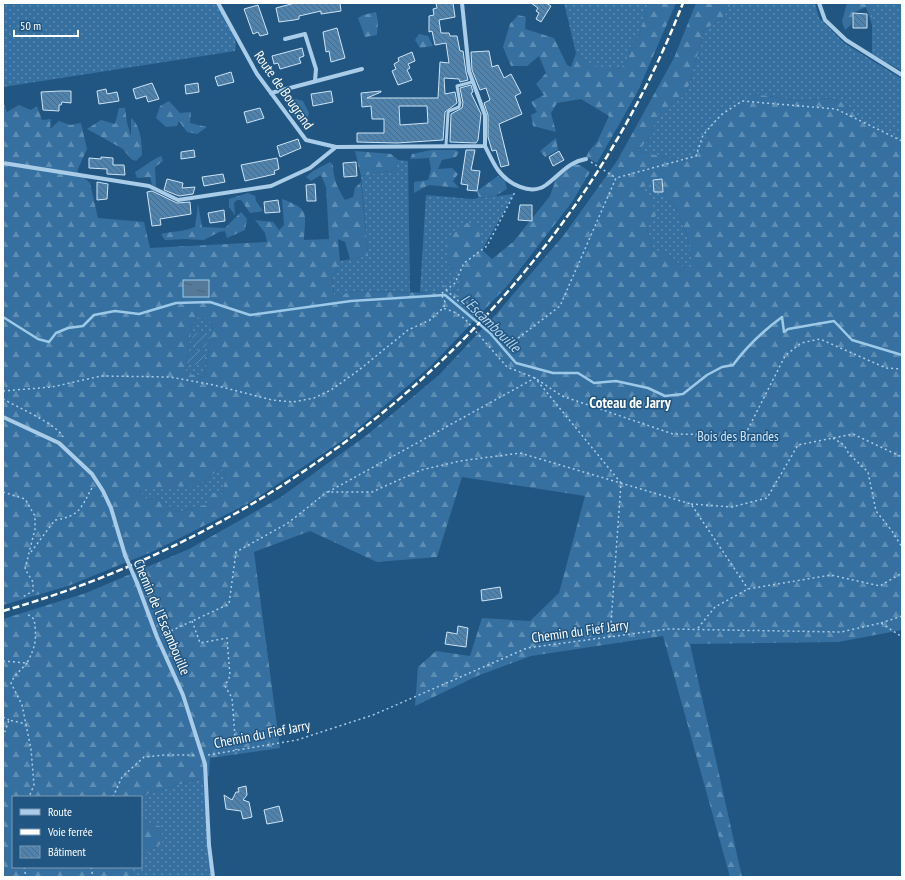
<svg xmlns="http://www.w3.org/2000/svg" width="905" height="880" viewBox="0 0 905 880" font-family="'PT Sans Narrow',sans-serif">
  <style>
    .grass { fill: url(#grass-dots) }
    .forest { fill: url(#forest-firs); fill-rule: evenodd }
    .garden { fill: url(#garden-furrows) }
    .water { fill: url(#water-ripples); stroke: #9dc9e9 }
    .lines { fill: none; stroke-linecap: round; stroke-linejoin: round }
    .stream { stroke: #9dc9e9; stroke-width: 2.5 }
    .building { fill: url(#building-back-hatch); stroke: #cde4f6; fill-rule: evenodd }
    .path { stroke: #a9cce8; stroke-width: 1.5; stroke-dasharray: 2 3; stroke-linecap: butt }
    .lane { stroke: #a9cce8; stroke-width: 3 }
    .street { stroke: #a9cce8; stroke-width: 4 }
    .rail { stroke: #fff; stroke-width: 2.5; stroke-dasharray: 7 3; stroke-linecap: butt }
    .street-bridge { stroke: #a9cce8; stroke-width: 4 }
    .labels { text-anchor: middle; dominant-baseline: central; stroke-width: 3; stroke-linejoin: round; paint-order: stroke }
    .street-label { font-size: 14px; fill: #fff; stroke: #225682 }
    .park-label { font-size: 14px; fill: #cde4f6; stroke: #225682 }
    .water-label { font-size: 15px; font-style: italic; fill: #b5d6ef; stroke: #225682 }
    .neighbourhood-label { font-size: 15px; font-weight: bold; fill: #fff; stroke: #225682 }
  </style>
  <defs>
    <pattern id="grass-dots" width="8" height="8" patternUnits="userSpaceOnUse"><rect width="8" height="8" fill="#3670a0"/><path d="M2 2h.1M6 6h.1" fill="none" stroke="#5e8db3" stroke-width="1.8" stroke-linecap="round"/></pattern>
    <pattern id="forest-firs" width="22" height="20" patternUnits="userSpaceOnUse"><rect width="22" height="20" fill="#3670a0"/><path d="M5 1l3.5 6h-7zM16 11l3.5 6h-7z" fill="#5e8db3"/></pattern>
    <pattern id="garden-furrows" width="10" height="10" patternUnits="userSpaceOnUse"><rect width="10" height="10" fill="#3670a0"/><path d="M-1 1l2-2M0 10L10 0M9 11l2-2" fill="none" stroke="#5e8db3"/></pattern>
    <pattern id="water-ripples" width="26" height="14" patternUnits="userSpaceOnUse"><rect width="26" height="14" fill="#557a99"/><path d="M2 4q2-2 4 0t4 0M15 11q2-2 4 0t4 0" fill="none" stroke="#506372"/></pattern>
    <pattern id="building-back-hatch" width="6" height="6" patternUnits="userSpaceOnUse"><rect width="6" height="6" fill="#4f82ac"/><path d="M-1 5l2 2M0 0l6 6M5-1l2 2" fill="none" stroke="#4e6a81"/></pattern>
  </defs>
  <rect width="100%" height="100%" fill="#225682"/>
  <g class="grass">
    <path d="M3 3H215C224 15 239 35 235 51L3 87Z"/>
    <polygon points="564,3 648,3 639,37 631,45 628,60 621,68 609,70 597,68 576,53"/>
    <polygon points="731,3 815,3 819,18 844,43 902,79 902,141 863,122 845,103 829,98 800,101 755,94 709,130 703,149 684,161 637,151 650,138 657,114 685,95 689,85 704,30 723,18"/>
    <polygon points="872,3 902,3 902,71 872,54"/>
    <polygon points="398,160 408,161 410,292 361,291 334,295 332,278 340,261 368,256 361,176 396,170"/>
    <polygon points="654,177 666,198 676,208 688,238 695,277 664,251 653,251 647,229 641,190"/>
    <polygon points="514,194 482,250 447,263 463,280 458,296 420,292 426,195 472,199"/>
    <polygon points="199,316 204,316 213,325 204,377 185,373 192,325"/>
    <polygon points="221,468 226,476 222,494 208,504 178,512 168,506 157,497 147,500 136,487 197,486"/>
    <polygon points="206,777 213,877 130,877 134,867 141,867 141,857 162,843 162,827 141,820 141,797 136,797"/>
  </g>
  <g class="forest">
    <path d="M648 3H676L638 91 597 163 586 157 589 151 597 142 609 116 581 99 557 103 551 113 556 132 533 126 531 115 537 112 531 102 544 95 536 84 546 73 539 56 527 66H511L503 47 510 24 518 15 526 17 525 29 554 38 567 65 571 67 576 53C593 65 599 72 621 68L628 60 631 45 639 37Z"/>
    <path d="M696 3H731L723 18 704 30 689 85 685 95 658 114 650 138 637 151 684 161 703 149 709 130 742 101 755 94 800 101 829 98 845 103 863 122 902 141V630L838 642 690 644 742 877H730L663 636 531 656 477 676 415 706 418 667 436 651 470 656 482 618 530 621 559 593 585 496 462 477 437 557 377 562 310 531 254 552 280 748 210 758 209 776 136 797H13V867H134L130 877H3V619L86 593 189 549 281 497 367 435 439 375 498 312 564 235 617 161 674 58ZM654 178 666 198 676 208 688 238 694 276 664 251H653L647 229 656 215 652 203 641 190Z"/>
    <polygon points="847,3 872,3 872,25 866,7 853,13 851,25 845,30 842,21"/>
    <polygon points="376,12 378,22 377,35 365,37 358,18 363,15"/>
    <polygon points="419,34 428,36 433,46 420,48 415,40"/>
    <path d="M292 98 303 101 309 113 306 123C296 119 290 115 286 104Z"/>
    <path d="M3 101 7 112 19 105 31 110 37 106 42 120 51 119 50 129 59 121 70 125 81 123 87 149 77 171 90 183 98 218 144 222 150 248 267 242 265 233 255 220 273 222 279 230 284 225 282 199C311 210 305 212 304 240L329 239 326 187 321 175 311 181 306 177 313 171 330 162 333 165C333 179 338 189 345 200L353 197 355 188 361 182 368 256 350 259 345 242 338 239 340 261 332 278 334 295 361 291 434 293 442 284 458 296 463 280 447 263 448 238 467 223H478L482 250 492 259 513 242 550 196 558 173 571 164 580 165 590 172 572 202 507 286 431 366 349 436 249 503 154 551 68 586 3 605ZM199 316H204L213 325 204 377 185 373 192 325ZM221 468 226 476 222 494 210 492 208 504 178 512 168 506 157 497 147 500 137 488 197 486Z"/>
    <polygon points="169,101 180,113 191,112 190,123 207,127 197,134 187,132 179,121 177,126 166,127 156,118 160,106"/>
    <path d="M119 108H125L127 123 131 136V118C141 126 142 143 142 155L136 161 131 159 123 149 87 129 101 120 115 124Z"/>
    <polygon points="556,138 558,150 545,157 540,151"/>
    <polygon points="431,150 455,150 459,152 456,157 442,160 438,169 452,168 458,174 453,181 459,188 429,185 414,193 414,182 428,180 431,169 429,158 410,159 412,154"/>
    <polygon points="355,151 391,154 398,160 396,170 361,176"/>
    <path d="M161 156 163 161 155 167 156 187 152 185 150 177 137 178 135 172C144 167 151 160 161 156Z"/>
    <polygon points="498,176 505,181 507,189 495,196 479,198 477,191"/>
    <polygon points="248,193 255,196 256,201 263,211 250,213 241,200 237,200 234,203 235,215 229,207 229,199"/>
    <path d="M198 204 202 227 225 228 241 212 247 219 245 230 227 238 225 231 219 232 204 240 184 239 165 240 161 234C173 231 184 232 195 227Z"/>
    <polygon points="141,820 162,827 162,843 141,857"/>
  </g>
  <g class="garden">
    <polygon points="193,333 208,334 206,348 192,345"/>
    <polygon points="189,349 206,351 204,366 187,364"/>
  </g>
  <rect class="water" x="183" y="280" width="26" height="17"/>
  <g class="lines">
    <path class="stream" d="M3 317 38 339 49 342 56 333 68 328 83 326 94 315 115 311 139 314 176 303 210 302 250 315 351 301 445 295 490 333 516 363 553 373H578L594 383 616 381 648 388 665 396 683 394 707 375 722 367 733 365C747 346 763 331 782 317L784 332 788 329 834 321 852 340 902 355"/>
  </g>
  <g class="building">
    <polygon points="295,3 340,3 341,11 321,14 321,11 299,16 299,19 294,20 279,22 276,8"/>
    <path d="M436 3H453L455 17 439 20 441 33H449L450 36H457L460 51H463L466 72 468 80 460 82 459 79 444 78 445 94 455 92 457 103 445 112 443 140 397 143 357 142V133H384V119H372L371 106 362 107 361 93 381 91V92L367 98H438L440 62 449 63 446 43 435 45 432 31 429 32V16L434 15 433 9 437 8ZM399 106H427L428 123 400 125Z"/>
    <polygon points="531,3 546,3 551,6 541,22 536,19 539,13 536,11 538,8"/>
    <polygon points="258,5 268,34 260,36 258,32 253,34 244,9"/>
    <polygon points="853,13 867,14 867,28 853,28"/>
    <polygon points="337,28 345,58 331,62 329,51 326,52 323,32"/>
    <polygon points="302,48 304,56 299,58 301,63 280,69 278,63 274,64 272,56"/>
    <polygon points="489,51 492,67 498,65 504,78 511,74 521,93 515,96 522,114 499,124 509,165 501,167 496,150 492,151 488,137 488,115 484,103 490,100 486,88 480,90 472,70 471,52"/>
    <polygon points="412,52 415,61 408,64 410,68 407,70 412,80 398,85 392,71 396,69 394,64 399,61 398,58"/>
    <polygon points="231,72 234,82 218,86 215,77"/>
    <polygon points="152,83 159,99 148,102 146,96 136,99 133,89"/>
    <polygon points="198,83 199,92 186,94 185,85"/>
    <polygon points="471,85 473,92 471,93 481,114 478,140 476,143 450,142 451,114 462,108 463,103 460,88"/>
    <polygon points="106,89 107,94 117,92 119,101 99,104 97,91"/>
    <polygon points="60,91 71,91 71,103 62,102 61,105 59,105 59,111 43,110 41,92"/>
    <polygon points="331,91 333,102 313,106 311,94"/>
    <polygon points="260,108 264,118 247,123 244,112"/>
    <polygon points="298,139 301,148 280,157 277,146"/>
    <polygon points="194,150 195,157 181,159 181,152"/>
    <polygon points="466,150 475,150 471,170 480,171 477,191 467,190 468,185 461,184"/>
    <polygon points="559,151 564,160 553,166 549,157"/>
    <polygon points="101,157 113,158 113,165 124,165 125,175 107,174 107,169 89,168 89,158 101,159"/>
    <polygon points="277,158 279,169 274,171 275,174 245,181 241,165"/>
    <polygon points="356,162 357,176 344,177 343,163"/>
    <polygon points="223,174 225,182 204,186 202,177"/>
    <polygon points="167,179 183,183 182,188 195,187 193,194 179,196 164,190"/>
    <polygon points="662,179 663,192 654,192 653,180"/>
    <polygon points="97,182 108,184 107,199 97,200"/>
    <polygon points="315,184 316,201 307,201 306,185"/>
    <polygon points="152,191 177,203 190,202 191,214 160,219 161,225 152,226 147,192"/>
    <polygon points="278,200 280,212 265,213 264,202"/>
    <polygon points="520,205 532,205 532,221 518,220"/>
    <polygon points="224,210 225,221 210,223 208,213"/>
    <polygon points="500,587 502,598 482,601 481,590"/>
    <polygon points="458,626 468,628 466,647 445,644 447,632 457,634"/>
    <polygon points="246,786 247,795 243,800 249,802 252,817 243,819 241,811 226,809 224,795 232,800 236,792 239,792 238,788"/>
    <polygon points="279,806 283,821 267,824 264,810"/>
  </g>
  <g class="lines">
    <g class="path">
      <polyline points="591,162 616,178"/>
      <polyline points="446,290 509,345 560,306 616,178 696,156 703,135 721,115 742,101 836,109 902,141"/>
      <polyline points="444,307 445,302 441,294 455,283 464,263 487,246 514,194 514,192"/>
      <polyline points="3,391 52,387 101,376 170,377 214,385 272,400 293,402 314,398 331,390 359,370 408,330 430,320 443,308 454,312 465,319 507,367 535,378 562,396 673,434 745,435 785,356 801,343 820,339 886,368 902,369"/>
      <path d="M3 399C17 407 57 424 63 437"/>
      <polyline points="833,438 844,445 849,454 868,472 876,511 892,531 902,547"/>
      <polyline points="3,492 25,499 35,516 35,529 25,569 33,582 33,591 21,598"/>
      <polyline points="328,492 535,378 621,483 610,637"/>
      <polyline points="691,504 732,507 767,498 798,445 853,434 902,457"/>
      <path d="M31 552 55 520C81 516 81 507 93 486"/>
      <polyline points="192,621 200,643 227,638 230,676 225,686 232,698 236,750"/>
      <polyline points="881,623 902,616"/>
      <polyline points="698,628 715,607 748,589 831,575 880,586 902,573"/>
      <polyline points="162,635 229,604 236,552 288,523 327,492 372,492 421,470 460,461 520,453 691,504 748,589"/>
      <path d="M3 661 27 663C36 646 37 638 34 619L26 613"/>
      <polyline points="27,663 14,677 11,683 22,705 31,749 34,785 29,797"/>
      <polyline points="3,717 9,720"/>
      <polyline points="3,737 9,720 26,724"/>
      <polyline points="208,755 297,740 373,715 527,648 668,629 841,632 881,623 902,637"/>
      <polyline points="113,797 122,777 144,757 165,755 196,755"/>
      <polyline points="24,867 26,877"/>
      <polyline points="91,867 93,877"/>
    </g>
    <polyline class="lane" points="446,145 448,113 449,111 459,107 460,103 457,86 472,82"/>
    <g class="street">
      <polyline points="218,3 257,74 306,140 336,147"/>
      <polyline points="819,3 825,20 846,40 902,75"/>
      <polyline points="285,39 305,34 316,69 315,81"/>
      <polyline points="271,93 362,69"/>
      <path d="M485 146C489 154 493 163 498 170 508 184 531 196 546 185 560 175 568 162 586 159"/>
      <polyline points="3,163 149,186 178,200 271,186 310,168 336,147 485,146 485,115 469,71 462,3"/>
      <polyline points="3,417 59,443 92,474 103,491 111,508 125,555"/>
      <polyline points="137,583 157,637 183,695 205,764 209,845 213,877"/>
    </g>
    <path class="rail" d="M3 611C308 524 567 301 683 3"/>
    <polyline class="street-bridge" points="125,555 137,583"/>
  </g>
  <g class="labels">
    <g class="street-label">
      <text transform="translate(284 90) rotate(55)">Route de Bougrand</text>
      <text transform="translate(162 617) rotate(67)">Chemin de l'Escambouille</text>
      <text transform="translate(580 631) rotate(-8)">Chemin du Fief Jarry</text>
      <text transform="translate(262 734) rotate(-11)">Chemin du Fief Jarry</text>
    </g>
    <g class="park-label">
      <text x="738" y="436">Bois des Brandes</text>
    </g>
    <g class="water-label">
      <text transform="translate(491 323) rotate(44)">L'Escambouille</text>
    </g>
    <g class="neighbourhood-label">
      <text x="630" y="402">Coteau de Jarry</text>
    </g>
  </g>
  <rect width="905" height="880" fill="none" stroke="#ffffff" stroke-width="8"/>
  <rect x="12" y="796" width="130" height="72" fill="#225682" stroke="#7a9ab4"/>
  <rect x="20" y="809" width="20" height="6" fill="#a9cce8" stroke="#7a9ab4"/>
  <text x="48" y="816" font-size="12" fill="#ffffff">Route</text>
  <rect x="20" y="829" width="20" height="6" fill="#ffffff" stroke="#7a9ab4"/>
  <text x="48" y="836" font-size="12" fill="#ffffff">Voie ferrée</text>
  <rect x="20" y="846" width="20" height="12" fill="url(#building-back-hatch)" stroke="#7a9ab4"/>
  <text x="48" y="856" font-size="12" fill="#ffffff">Bâtiment</text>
  <path d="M14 30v6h64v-6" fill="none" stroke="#ffffff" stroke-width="2"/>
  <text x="20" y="30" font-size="12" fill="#ffffff" stroke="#225682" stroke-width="3" paint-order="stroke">50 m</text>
</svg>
